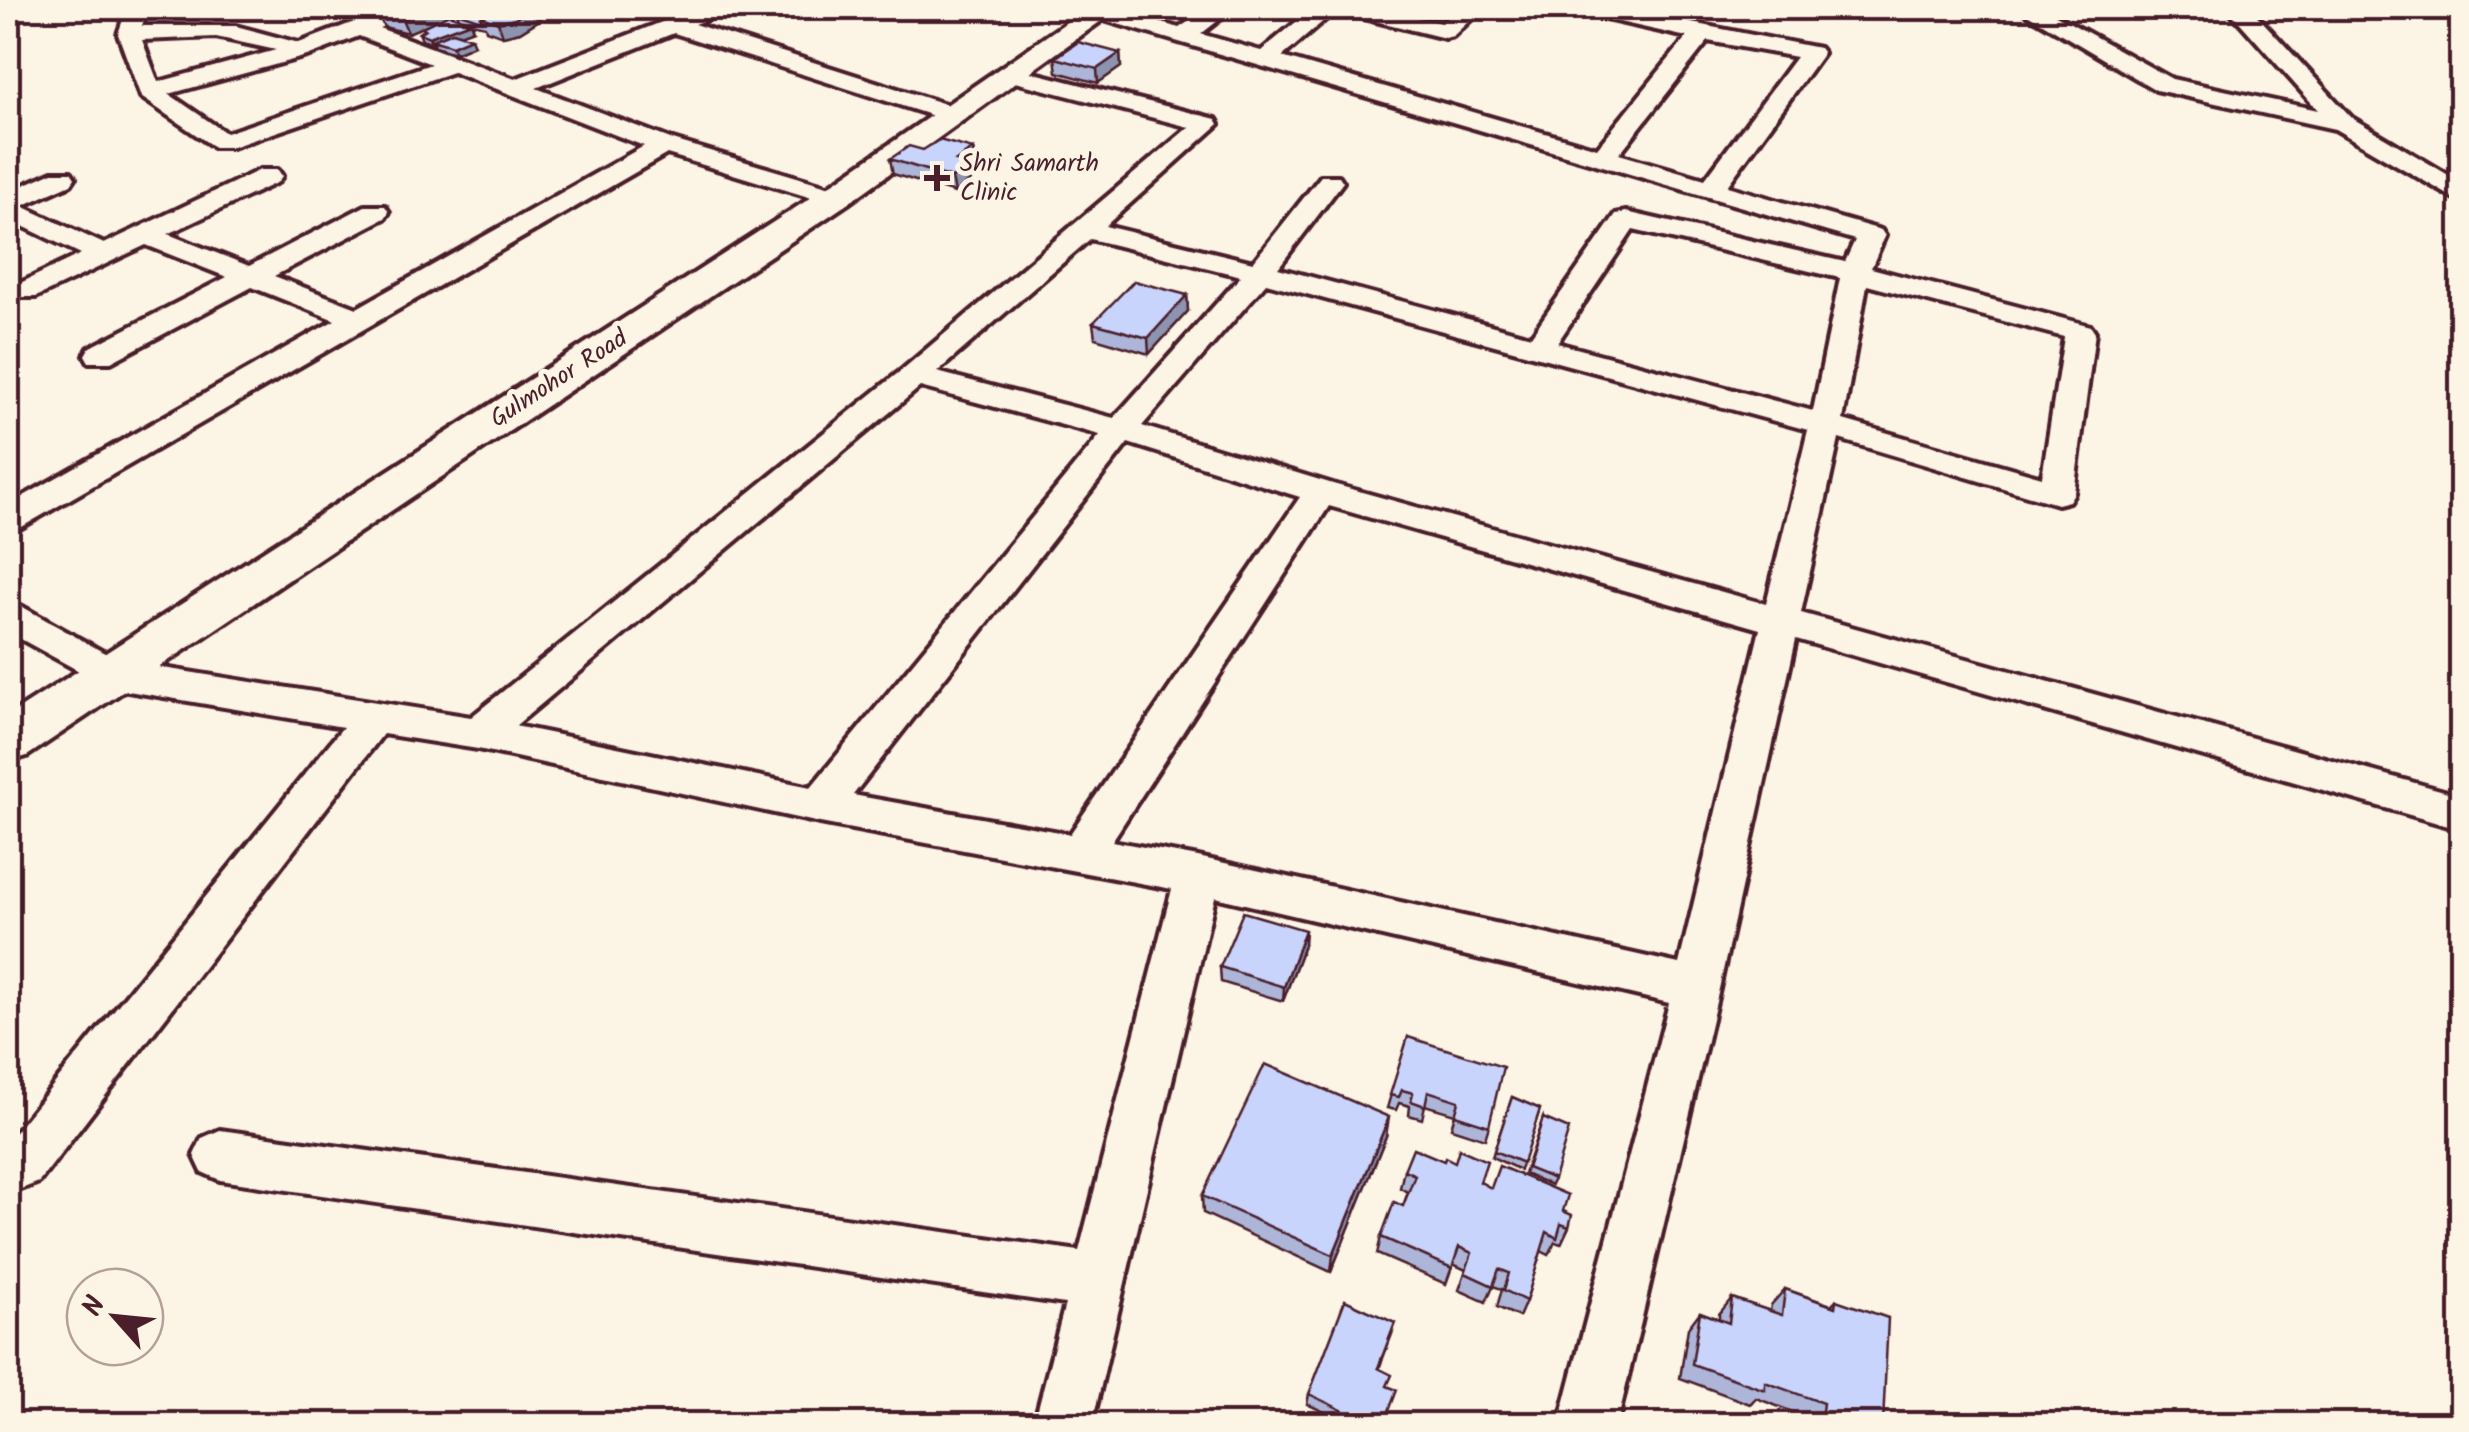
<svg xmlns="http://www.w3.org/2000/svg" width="2469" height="1432" viewBox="0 0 2469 1432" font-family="Kalam,sans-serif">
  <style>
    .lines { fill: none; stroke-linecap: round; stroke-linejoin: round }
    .minor-casing { stroke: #4a1f2b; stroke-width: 8 }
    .tertiary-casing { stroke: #4a1f2b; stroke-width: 8 }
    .minor { fill: #fcf5e5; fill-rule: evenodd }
    .tertiary { fill: #fcf5e5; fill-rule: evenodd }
    .wall { fill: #adb6d9; stroke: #4a1f2b; stroke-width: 2.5 }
    .shaded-wall { fill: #8d94b0; stroke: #4a1f2b; stroke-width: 2.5 }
    .building { fill: #c9d4fc; stroke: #4a1f2b; stroke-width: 2.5 }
    .poi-dot { fill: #4a1f2b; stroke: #fcf5e5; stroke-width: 4 }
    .labels { text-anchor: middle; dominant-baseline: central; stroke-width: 10; stroke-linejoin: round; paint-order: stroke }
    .far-poi-label { font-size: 25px; fill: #4a1f2b; stroke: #fcf5e5; text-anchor: start }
    .far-street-label { font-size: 25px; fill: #4a1f2b; stroke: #fcf5e5 }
  </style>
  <rect width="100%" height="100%" fill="#fcf5e5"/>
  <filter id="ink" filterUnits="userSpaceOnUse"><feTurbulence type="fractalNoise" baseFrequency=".01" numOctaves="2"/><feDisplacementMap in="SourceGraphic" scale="20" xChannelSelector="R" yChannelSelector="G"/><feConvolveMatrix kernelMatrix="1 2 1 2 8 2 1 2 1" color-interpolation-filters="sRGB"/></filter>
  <g filter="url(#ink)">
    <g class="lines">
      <g class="minor-casing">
        <g id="minor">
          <path d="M127 8H143L146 12 142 26H236L299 43 391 8H421L418 13 379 28 515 79 698 8H727L724 13 694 24 964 110 967 115 964 120H946L674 33 536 88 673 140 844 191 848 197 835 205 667 154 20 528 8 532V505L335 320 252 287 111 362H89L85 355 89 348 227 277 146 245 36 297H16L11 291 16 285 81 254 8 219V192L53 172H71L75 178 71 184 22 206 104 244 260 170H278L282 176 278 182 168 234 249 266 365 206H385L389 212 385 218 274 276 357 308 644 146 453 72 232 147H214L141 97 118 34ZM359 36 431 64 226 133 169 94 307 56ZM216 37 276 50 158 82 142 40Z"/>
          <path d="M1077 8H1110L1179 28 1209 8H1234L1201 34 1261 51 1313 8H1371L1441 23 1459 8H1483L1453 36 1445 38 1335 11 1282 57 1597 148 1687 37 1579 13 1576 8H1615L1819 48 1823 53 1727 186 1881 230 1885 236 1871 268 2091 326 2095 332 2074 493 2069 501 2057 504 1839 439 1801 613 2462 796V830L1796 639 1719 989 1617 1424H1559L1669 1003 1215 897 1092 1424H1034L1065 1304 220 1180 202 1172 194 1155 202 1138 220 1130 1079 1251 1172 889 820 823 478 749 383 734 39 1182 21 1189 8 1183V1141L343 727 110 688 8 632V602L21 606 119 661 471 717 903 369 1189 127 1007 80 1003 75 1007 70 1015 68 1216 119 1219 124 1105 226 1253 262 1321 176H1339L1343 182 1278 268 1531 336 1616 214 1626 212 1845 262 1855 240 1080 13ZM1708 41 1796 57 1705 179 1619 154ZM1633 230 1840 278 1813 411 1557 343ZM1090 239 1241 276 1114 418 937 372ZM1266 283 1808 430 1766 604 1333 484 1142 426ZM1867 285 2064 337 2042 477 1843 420ZM920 387 1100 435 811 787 515 726ZM1128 443 1300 497 1070 834 853 795ZM1329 506 1760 629 1679 964 1198 857 1112 841Z"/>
          <polygon points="2017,8 2043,8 2172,79 2318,110 2227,8 2250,8 2352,118 2462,183 2462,203 2335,129 2156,90"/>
        </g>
      </g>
      <g class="tertiary-casing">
        <polygon id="tertiary" points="1087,8 1119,8 847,204 27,756 8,762 8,716 823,190"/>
      </g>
      <use href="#minor" class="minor"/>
      <use href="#tertiary" class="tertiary"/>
    </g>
    <g class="wall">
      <polygon points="390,8 466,8 452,14 445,12 447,16 459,18 457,12 468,8 537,8 541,19 520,32 503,36 486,30 485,26 471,23 473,29 459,34 474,45 455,53 435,47 434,43 422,40 419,33 423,30 422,27 408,33 384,27 377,13"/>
      <polygon points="1120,53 1121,67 1098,83 1057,72 1055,58"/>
      <polygon points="973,149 975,164 970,168 971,180 955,193 893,174 890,159 923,150"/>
      <polygon points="1187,295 1188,311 1149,354 1095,338 1093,323"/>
      <polygon points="1304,945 1283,1001 1221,982 1220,967"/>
      <polygon points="1408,1037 1489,1126 1485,1139 1451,1128 1455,1114 1425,1105 1422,1119 1409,1115 1410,1106 1399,1103 1396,1110 1387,1108"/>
      <polygon points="1512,1097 1540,1109 1520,1170 1492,1157"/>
      <polygon points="1543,1118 1554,1179 1551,1185 1524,1174"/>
      <polygon points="1386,1136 1331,1272 1203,1213 1202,1196"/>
      <polygon points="1404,1170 1480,1182 1491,1188 1563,1211 1569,1227 1561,1244 1555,1242 1549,1255 1541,1251 1526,1301 1519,1317 1497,1307 1502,1289 1493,1286 1486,1302 1459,1290 1466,1270 1453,1264 1446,1284 1377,1254 1381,1237 1403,1206 1408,1192 1400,1188"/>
      <polygon points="1785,1289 1831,1305 1836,1300 1883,1424 1806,1424 1806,1417 1756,1398 1750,1404 1680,1378 1688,1328 1700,1312 1719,1319 1719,1314 1732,1298 1770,1311 1771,1305"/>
      <polygon points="1392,1334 1379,1369 1341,1420 1307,1404 1309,1394"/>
    </g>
    <g class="shaded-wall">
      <polygon points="430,8 443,8 447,17 408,33 402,19"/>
      <polygon points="449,8 466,8 452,14"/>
      <polygon points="532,8 537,8 541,19 520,32 503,36 498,22"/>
      <polygon points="470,22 473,29 438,42 432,40 433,44 429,37"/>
      <polygon points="471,38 474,45 455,53 452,46"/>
      <polygon points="1120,53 1121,67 1098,83 1097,69"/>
      <polygon points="973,149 975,164 970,168 971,180 955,193 952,178 956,161"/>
      <polygon points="1187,295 1188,311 1149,354 1148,338"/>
      <polygon points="1305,930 1304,945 1283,1001 1284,987"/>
      <polygon points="1389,1117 1386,1136 1331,1272 1333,1255"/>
    </g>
    <g class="building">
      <polygon points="390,8 430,8 402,19 377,13"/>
      <polygon points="468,8 498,8 481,16 481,20 457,12"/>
      <polygon points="498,8 532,8 515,18 498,22 481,16"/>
      <polygon points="449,14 470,22 429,37 419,33 425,29 422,27"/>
      <polygon points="452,32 471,38 452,46 432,40"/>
      <polygon points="1078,42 1120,53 1097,69 1055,58"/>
      <polygon points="939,140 973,149 956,161 969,165 952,178 890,159 909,146 923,150"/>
      <polygon points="1134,281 1187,295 1148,338 1093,323"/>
      <polygon points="1243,912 1305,930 1284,987 1220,967"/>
      <polygon points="1408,1037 1503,1067 1489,1126 1455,1115 1459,1101 1428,1091 1425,1106 1411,1101 1413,1093 1402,1090 1399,1097 1390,1095"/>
      <polygon points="1265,1064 1389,1117 1333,1255 1202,1196"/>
      <polygon points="1512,1097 1540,1109 1523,1163 1494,1151"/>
      <polygon points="1543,1118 1569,1129 1554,1179 1527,1168"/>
      <polygon points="1413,1148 1444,1161 1445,1157 1455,1162 1459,1149 1487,1161 1480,1182 1491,1188 1499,1166 1568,1195 1563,1211 1572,1215 1569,1227 1561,1224 1557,1238 1547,1232 1526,1301 1504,1290 1509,1273 1499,1269 1493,1286 1465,1273 1472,1253 1459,1247 1452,1268 1381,1237 1394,1202 1403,1206 1415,1175 1404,1170"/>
      <polygon points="1785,1289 1835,1307 1836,1300 1888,1318 1883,1424 1835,1424 1821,1419 1823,1403 1765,1382 1765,1390 1692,1364 1700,1312 1729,1323 1732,1298 1782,1315"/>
      <polygon points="1345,1300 1395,1323 1378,1368 1392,1375 1387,1386 1397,1390 1384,1424 1339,1424 1344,1411 1309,1394"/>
    </g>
  </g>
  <path class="poi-dot" d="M932 163h10v10h10v10h-10v10h-10v-10h-10v-10h10z"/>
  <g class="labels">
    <g class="far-poi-label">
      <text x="960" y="164">Shri Samarth<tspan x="960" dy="29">Clinic</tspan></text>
    </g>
    <g class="far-street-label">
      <text transform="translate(559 379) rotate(-33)">Gulmohor Road</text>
    </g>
  </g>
  <rect width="2469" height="1432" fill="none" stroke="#fcf5e5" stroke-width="40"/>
  <rect x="20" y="20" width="2429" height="1392" fill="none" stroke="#4a1f2b" stroke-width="4" filter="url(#ink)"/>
  <g transform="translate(115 1317) rotate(297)"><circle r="48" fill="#fcf5e5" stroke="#b59f9b" stroke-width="2.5"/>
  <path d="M0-8L18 38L0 25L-18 38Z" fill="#4a1f2b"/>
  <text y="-15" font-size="28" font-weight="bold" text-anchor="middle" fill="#4a1f2b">N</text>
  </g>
</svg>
